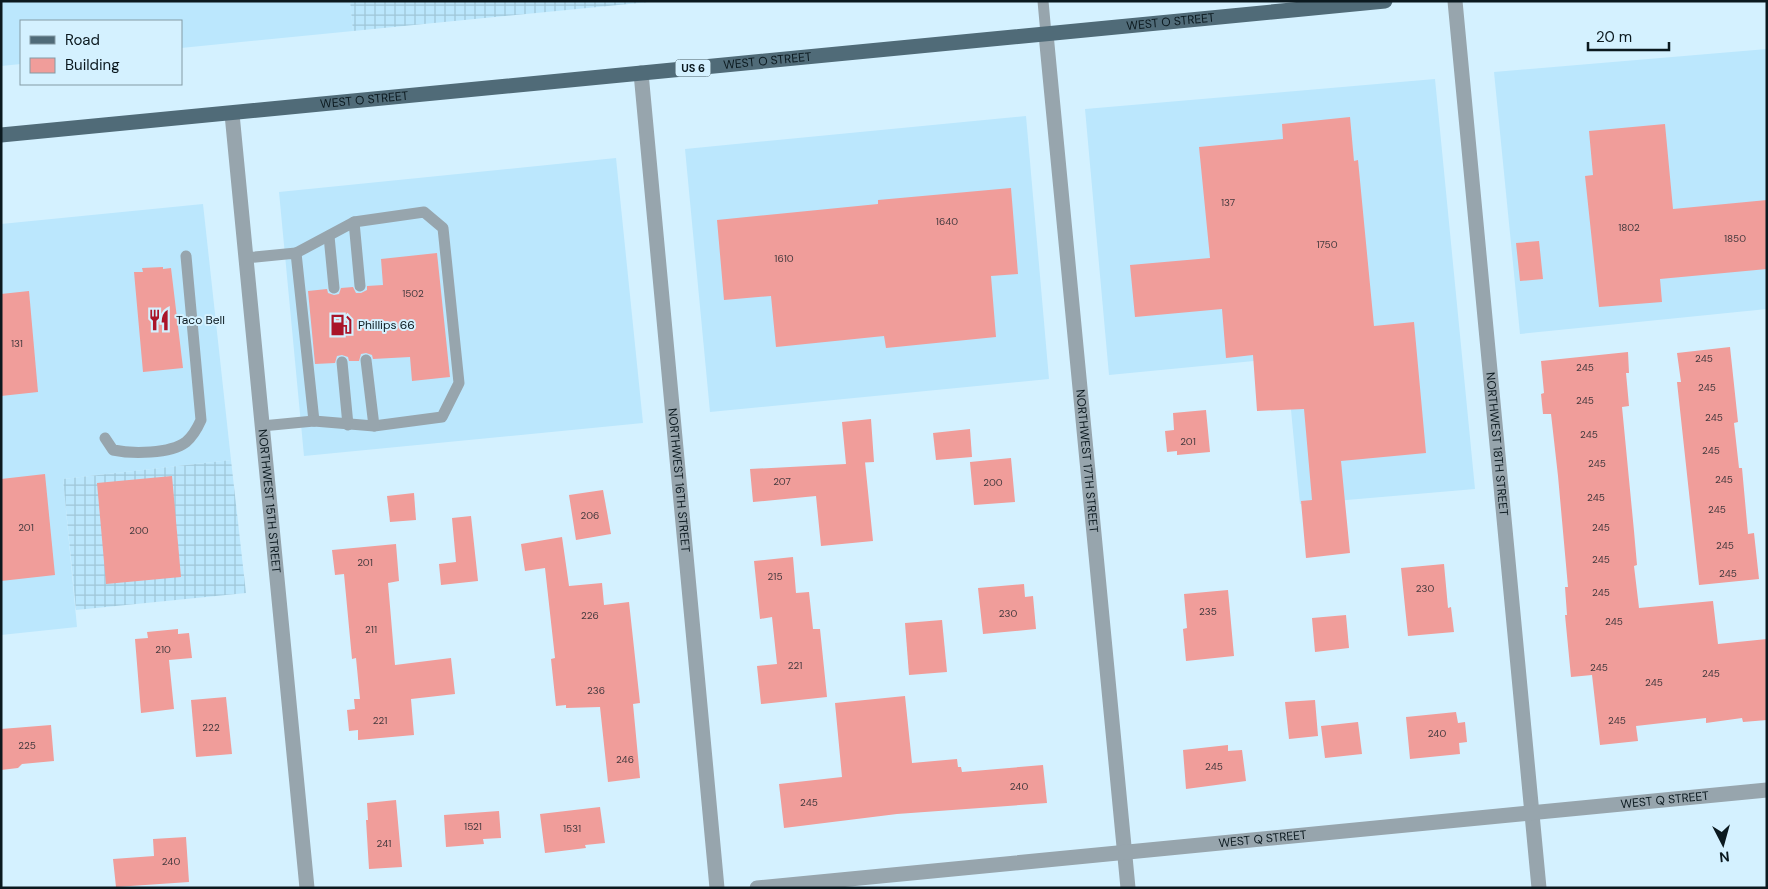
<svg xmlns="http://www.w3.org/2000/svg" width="1768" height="889" viewBox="0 0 1768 889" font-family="'DM Sans',sans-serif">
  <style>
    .built { fill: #bbe7fd }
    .industrial { fill: url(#industrial-grid) }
    .building { fill: #f09d9a }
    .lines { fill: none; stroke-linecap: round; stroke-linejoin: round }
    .service { stroke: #97a5ad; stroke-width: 11 }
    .minor { stroke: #97a5ad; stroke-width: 15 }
    .primary { stroke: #506b78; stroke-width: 15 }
    .labels { text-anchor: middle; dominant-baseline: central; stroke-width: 4; stroke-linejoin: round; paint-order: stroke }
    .number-label { font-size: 10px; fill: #443a3e }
    .shield { fill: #d4f1ff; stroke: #475a62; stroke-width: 1 }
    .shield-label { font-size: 11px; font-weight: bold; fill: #0b191f }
    .street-label { font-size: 12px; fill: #0b191f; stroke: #d4f1ff }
    .poi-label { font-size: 12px; fill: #0b191f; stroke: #d4f1ff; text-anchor: start }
  </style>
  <defs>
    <pattern id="industrial-grid" width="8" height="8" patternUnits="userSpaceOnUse" patternTransform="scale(1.25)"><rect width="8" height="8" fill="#bbe7fd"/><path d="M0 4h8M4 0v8" fill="none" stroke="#9fc6d8"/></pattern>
  </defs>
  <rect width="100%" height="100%" fill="#d4f1ff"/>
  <g class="built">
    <polygon points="1,1 350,1 353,31 181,48 181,21 21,21 21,64 1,66"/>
    <polygon points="1767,49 1767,309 1520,334 1494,72"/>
    <polygon points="1435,79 1475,489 1300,504 1286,358 1109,375 1085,109"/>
    <polygon points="1026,116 1049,379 710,412 685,149"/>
    <polygon points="616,158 643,423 304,456 279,192"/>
    <polygon points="203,204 231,460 63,479 77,627 1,635 1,224"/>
  </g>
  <g class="industrial">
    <polygon points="350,1 648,1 649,2 353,31"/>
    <polygon points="231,460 246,593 76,610 63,479"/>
  </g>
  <g class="building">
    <polygon points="1350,117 1354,161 1358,160 1374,326 1414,322 1426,453 1341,461 1350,553 1306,558 1301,501 1312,500 1304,409 1257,411 1253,355 1226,358 1222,309 1135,317 1130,265 1210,258 1199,147 1283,139 1282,124"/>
    <polygon points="1665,124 1673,209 1767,200 1767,269 1660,279 1662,302 1599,307 1585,176 1593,175 1589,131"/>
    <polygon points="1011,188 1018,274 991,276 996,337 886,348 884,336 776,347 771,296 724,300 717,220 878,204 878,200"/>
    <polygon points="1539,241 1543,279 1520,281 1516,243"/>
    <polygon points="437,253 450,377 412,381 410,357 373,359 372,355 366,353 361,354 359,361 349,361 348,357 342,355 337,356 335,363 315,364 308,291 327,289 328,293 334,295 339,294 341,288 353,287 356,293 361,293 367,290 367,286 383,285 381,259"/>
    <polygon points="163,267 163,269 171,268 183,368 143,372 134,272 143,272 142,268"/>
    <polygon points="29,291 38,392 1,396 1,294"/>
    <polygon points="1730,347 1738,422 1734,423 1739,468 1742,468 1748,534 1754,533 1759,579 1699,585 1677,382 1681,382 1677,353"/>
    <polygon points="1628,352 1629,373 1626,373 1629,406 1622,407 1634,531 1637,565 1634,566 1639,608 1713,601 1718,644 1767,639 1767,720 1743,722 1742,718 1706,723 1706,718 1636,726 1638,741 1600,745 1592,675 1571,677 1565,615 1567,615 1565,587 1568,587 1558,476 1551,414 1543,414 1541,394 1544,393 1541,361"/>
    <polygon points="1206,410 1210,452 1177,455 1177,451 1167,452 1165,431 1174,430 1173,413"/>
    <polygon points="871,419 874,462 855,463 865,462 873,541 821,546 816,496 753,502 750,469 846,464 842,422"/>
    <polygon points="970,429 972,457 936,460 933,433"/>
    <polygon points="1011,458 1015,502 974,505 970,462"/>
    <polygon points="45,474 55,575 1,581 1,479"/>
    <polygon points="172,476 181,577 106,584 97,483"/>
    <polygon points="603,490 611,534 576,540 569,495"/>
    <polygon points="414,493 416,520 390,522 387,496"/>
    <polygon points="471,516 478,581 441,585 439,564 456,562 452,518"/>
    <polygon points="562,537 569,586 602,583 604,605 629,602 640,703 633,704 640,778 608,782 600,707 566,708 566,705 556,706 551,659 555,658 545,568 525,571 521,544"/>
    <polygon points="396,544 399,581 388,583 395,665 451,658 455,694 411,699 414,735 358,740 358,730 349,731 347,710 355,709 354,699 360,699 356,658 352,659 344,574 335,575 332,550"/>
    <polygon points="793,557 796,593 809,592 813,629 820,629 827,697 761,704 757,666 777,664 772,617 760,619 754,561"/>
    <polygon points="1444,564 1448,608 1451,607 1454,632 1408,636 1401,568"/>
    <polygon points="1024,584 1025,597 1033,596 1036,629 983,634 978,588"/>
    <polygon points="1228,590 1234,656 1186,661 1183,629 1187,628 1184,594"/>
    <polygon points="1346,615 1349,648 1315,652 1312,618"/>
    <polygon points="942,620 947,672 909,675 905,623"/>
    <polygon points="178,629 178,634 189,633 192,658 169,660 174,709 141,713 135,639 148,638 147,632"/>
    <polygon points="905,696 912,763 957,759 958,767 961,767 962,772 1043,765 1047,803 897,814 784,828 779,784 842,777 835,703"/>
    <polygon points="226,697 232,754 196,757 191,700"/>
    <polygon points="1315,700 1318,736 1289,739 1285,702"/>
    <polygon points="1456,712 1458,723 1465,722 1467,742 1459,743 1460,754 1410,759 1406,717"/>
    <polygon points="1358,722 1362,754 1325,758 1321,726"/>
    <polygon points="51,725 54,761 22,764 18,768 1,770 1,729"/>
    <polygon points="1228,745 1228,751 1242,750 1246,781 1186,789 1183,750"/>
    <polygon points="396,800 402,867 369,869 366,820 368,820 367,803"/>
    <polygon points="600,807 605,843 585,845 586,848 545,853 540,814"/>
    <polygon points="499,811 501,838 483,839 484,844 446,847 444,815"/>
    <polygon points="186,837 189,882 116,887 113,859 154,856 153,839"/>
  </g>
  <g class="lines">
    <g class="service">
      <polyline points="1043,1 1046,34"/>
      <polyline points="354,222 424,212 443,228 459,383 442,417 374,426"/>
      <polyline points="329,236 334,288"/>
      <polyline points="296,253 354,222 360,286"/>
      <polyline points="245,258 296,253 314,421"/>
      <polyline points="342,362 348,425"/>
      <polyline points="262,426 314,421 374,426 366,360"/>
      <path d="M105 438 113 450C132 454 170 454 186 442 193 436 197 429 201 420L186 256"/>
    </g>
    <g class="minor">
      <path id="s1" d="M1455 1 1539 888"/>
      <path id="s2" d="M1046 34 1128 888"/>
      <path id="s3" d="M641 73 717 888"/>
      <path id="s4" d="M232 114 307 888"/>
      <path id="s5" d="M757 888 1767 790"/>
    </g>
    <path class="primary" id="s6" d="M1 135 1385 1"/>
  </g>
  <defs>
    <g id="restaurant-bare" transform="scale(1.725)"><path d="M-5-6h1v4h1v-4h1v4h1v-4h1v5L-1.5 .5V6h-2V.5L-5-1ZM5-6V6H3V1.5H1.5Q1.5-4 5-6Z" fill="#aa1429" stroke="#d4f1ff" stroke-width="2.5" paint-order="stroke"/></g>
    <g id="fuel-bare" transform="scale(1.725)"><path d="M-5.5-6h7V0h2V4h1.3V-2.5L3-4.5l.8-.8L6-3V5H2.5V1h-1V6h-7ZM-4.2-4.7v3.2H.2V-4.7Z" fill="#aa1429" stroke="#d4f1ff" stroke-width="2.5" paint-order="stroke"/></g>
  </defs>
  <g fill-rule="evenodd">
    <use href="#restaurant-bare" x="159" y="320"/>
    <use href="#fuel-bare" x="341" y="325"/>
  </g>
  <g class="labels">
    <g class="number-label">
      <text x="1228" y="202">137</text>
      <text x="947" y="221">1640</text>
      <text x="1629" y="227">1802</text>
      <text x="1735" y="238">1850</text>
      <text x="1327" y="244">1750</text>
      <text x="784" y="258">1610</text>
      <text x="413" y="293">1502</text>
      <text x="17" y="343">131</text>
      <text x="1704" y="358">245</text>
      <text x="1585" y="367">245</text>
      <text x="1707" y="387">245</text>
      <text x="1585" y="400">245</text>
      <text x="1714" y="417">245</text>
      <text x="1589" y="434">245</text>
      <text x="1188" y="441">201</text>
      <text x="1711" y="450">245</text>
      <text x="1597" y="463">245</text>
      <text x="1724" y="479">245</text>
      <text x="782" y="481">207</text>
      <text x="993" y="482">200</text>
      <text x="1596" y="497">245</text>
      <text x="1717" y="509">245</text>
      <text x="590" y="515">206</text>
      <text x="26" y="527">201</text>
      <text x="1601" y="527">245</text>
      <text x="139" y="530">200</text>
      <text x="1725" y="545">245</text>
      <text x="1601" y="559">245</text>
      <text x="365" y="562">201</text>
      <text x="1728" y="573">245</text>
      <text x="775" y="576">215</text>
      <text x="1425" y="588">230</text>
      <text x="1601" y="592">245</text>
      <text x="1208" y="611">235</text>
      <text x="1008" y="613">230</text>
      <text x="590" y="615">226</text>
      <text x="1614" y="621">245</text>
      <text x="371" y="629">211</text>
      <text x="163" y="649">210</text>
      <text x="795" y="665">221</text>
      <text x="1599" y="667">245</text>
      <text x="1711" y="673">245</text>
      <text x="1654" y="682">245</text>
      <text x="596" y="690">236</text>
      <text x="380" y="720">221</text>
      <text x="1617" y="720">245</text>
      <text x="211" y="727">222</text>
      <text x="1437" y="733">240</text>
      <text x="27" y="745">225</text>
      <text x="625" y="759">246</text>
      <text x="1214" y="766">245</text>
      <text x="1019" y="786">240</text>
      <text x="809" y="802">245</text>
      <text x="473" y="826">1521</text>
      <text x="572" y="828">1531</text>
      <text x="384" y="843">241</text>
      <text x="171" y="861">240</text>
    </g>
    <rect class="shield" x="675.5" y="59.5" width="35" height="17" rx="4"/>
    <g class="shield-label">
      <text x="693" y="68">US 6</text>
    </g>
    <g class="street-label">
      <text stroke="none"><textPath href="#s6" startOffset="1175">WEST O STREET</textPath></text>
      <text stroke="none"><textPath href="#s6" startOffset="770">WEST O STREET</textPath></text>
      <text stroke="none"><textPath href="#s6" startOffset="365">WEST O STREET</textPath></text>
      <text stroke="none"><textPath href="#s1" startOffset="445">NORTHWEST 18TH STREET</textPath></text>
      <text stroke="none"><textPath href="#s2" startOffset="429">NORTHWEST 17TH STREET</textPath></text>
      <text stroke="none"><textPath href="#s3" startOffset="409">NORTHWEST 16TH STREET</textPath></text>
      <text stroke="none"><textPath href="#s4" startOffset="389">NORTHWEST 15TH STREET</textPath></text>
      <text stroke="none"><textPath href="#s5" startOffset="912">WEST Q STREET</textPath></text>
      <text stroke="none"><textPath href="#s5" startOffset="508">WEST Q STREET</textPath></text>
    </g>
    <g class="poi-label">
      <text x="176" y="320">Taco Bell</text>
      <text x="358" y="325">Phillips 66</text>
    </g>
  </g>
  <rect width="1768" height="889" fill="none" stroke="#0b191f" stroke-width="5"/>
  <rect x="20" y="20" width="162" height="65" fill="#d4f1ff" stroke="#849ba5"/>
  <rect x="30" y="36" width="25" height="8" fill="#506b78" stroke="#849ba5"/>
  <text x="65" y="45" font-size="15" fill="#0b191f">Road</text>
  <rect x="30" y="58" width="25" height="15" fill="#f09d9a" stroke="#849ba5"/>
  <text x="65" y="70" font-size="15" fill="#0b191f">Building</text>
  <g transform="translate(1723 844) rotate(174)" stroke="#d4f1ff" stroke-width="4" paint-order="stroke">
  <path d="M0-4L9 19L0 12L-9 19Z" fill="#0b191f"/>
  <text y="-8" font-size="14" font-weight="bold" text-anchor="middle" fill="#0b191f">N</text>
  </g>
  <path d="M1588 42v8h81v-8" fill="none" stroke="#0b191f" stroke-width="2.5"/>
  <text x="1596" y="42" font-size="15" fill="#0b191f" stroke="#d4f1ff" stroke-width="4" paint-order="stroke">20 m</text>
</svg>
